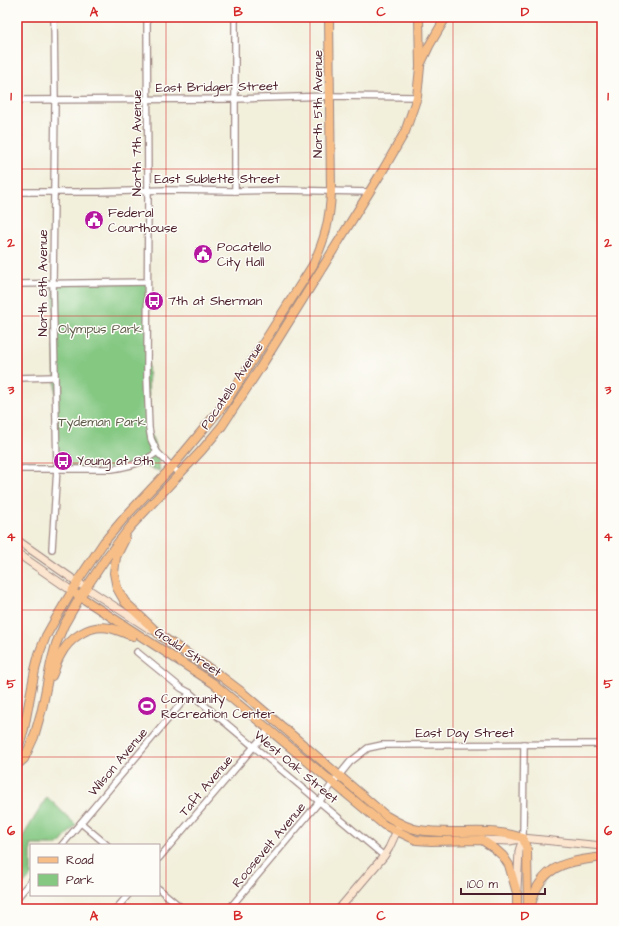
<svg xmlns="http://www.w3.org/2000/svg" width="619" height="926" viewBox="0 0 619 926" font-family="'Architects Daughter',sans-serif">
  <style>
    .green { fill: #84c882; stroke: #677456 }
    .lines { fill: none; stroke-linecap: round; stroke-linejoin: round }
    .street-casing { stroke: #9e8783; stroke-width: 8 }
    .secondary-casing { stroke: #9e8783; stroke-width: 9 }
    .primary-casing { stroke: #9e8783; stroke-width: 10 }
    .street { stroke: #fff; stroke-width: 5.5 }
    .secondary { stroke: #fce5cf; stroke-width: 7 }
    .primary { stroke: #f7be87; stroke-width: 8 }
    .grid { fill: none; stroke: #d62828; stroke-width: 1; stroke-opacity: 0.55 }
    .labels { text-anchor: middle; dominant-baseline: central; stroke-width: 3; stroke-linejoin: round; paint-order: stroke }
    .street-label { font-size: 13px; fill: #4a1f2b; stroke: #fdfcf7 }
    .poi-label { font-size: 13px; fill: #4a1f2b; stroke: #fdfcf7; text-anchor: start }
    .park-label { font-size: 13px; fill: #5e5a49; stroke: #fdfcf7 }
    .neatline { fill: none; stroke: #d62828; stroke-width: 1.5 }
    .grid-label { font-size: 13px; text-anchor: middle; font-weight: bold; fill: #d62828 }
  </style>
  <rect width="100%" height="100%" fill="#fdfcf7"/>
  <filter id="ink" filterUnits="userSpaceOnUse"><feTurbulence type="fractalNoise" baseFrequency=".025" numOctaves="2"/><feDisplacementMap in="SourceGraphic" scale="8" xChannelSelector="R" yChannelSelector="G"/><feConvolveMatrix kernelMatrix="1 2 1 2 8 2 1 2 1" color-interpolation-filters="sRGB"/></filter>
  <filter id="wash" filterUnits="userSpaceOnUse"><feTurbulence type="fractalNoise" baseFrequency=".012" numOctaves="4" result="noise"/><feDisplacementMap in="SourceGraphic" scale="16" xChannelSelector="R" yChannelSelector="G"/><feGaussianBlur stdDeviation="0.9" result="paint"/><feColorMatrix in="noise" values="0 0 0 0 0 0 0 0 0 0 0 0 0 0 0 0 0 1.4 0 .05"/><feComposite in="paint" operator="in"/></filter>
  <g filter="url(#wash)">
    <rect width="100%" height="100%" fill="#f2efdb"/>
    <g class="green">
      <polygon points="147,282 149,428 157,452 160,471 136,464 125,468 57,468 53,284"/>
      <polygon points="47,797 76,825 58,845 31,845 31,876 17,892 17,846"/>
    </g>
  </g>
  <g filter="url(#ink)">
    <g class="lines">
      <g class="street-casing">
        <g id="street">
          <polyline points="147,17 148,190 147,376 149,428 151,439 157,452 179,474"/>
          <polyline points="17,100 234,99 330,96 417,97"/>
          <polyline points="235,191 235,17"/>
          <polyline points="17,192 99,192 166,190 235,191 283,190 369,192"/>
          <polyline points="17,284 147,282"/>
          <polyline points="17,378 55,377"/>
          <path d="M17 469H112C128 467 144 463 157 452"/>
          <polyline points="52,549 57,468 53,284 55,100 54,17"/>
          <polyline points="137,652 181,688 190,693 384,856"/>
          <polyline points="81,823 107,845"/>
          <polyline points="523,838 524,744"/>
          <polyline points="62,845 190,693"/>
          <polyline points="159,858 269,729"/>
          <polyline points="159,889 183,909"/>
          <polyline points="17,898 31,881"/>
          <polyline points="116,909 128,895"/>
          <polyline points="229,909 319,802 333,783 350,762 368,748 382,745 602,744"/>
        </g>
      </g>
      <g class="secondary-casing">
        <g id="secondary">
          <polyline points="17,540 77,582 151,630"/>
          <polyline points="17,553 72,591"/>
          <polyline points="482,840 510,841 523,838 602,846"/>
          <polyline points="517,889 519,851 523,838"/>
          <polyline points="339,909 384,856 389,848 399,826"/>
        </g>
      </g>
      <g class="primary-casing">
        <g id="primary">
          <polyline points="421,63 429,46 446,17"/>
          <path d="M125 539 116 557 114 573 117 588 125 602 161 636 222 677 243 693 385 815C395 821 406 828 419 830 453 836 490 826 523 838L527 850 528 909"/>
          <polyline points="76,594 213,683 384,825 416,840 431,841 482,840 494,848 503,856 509,865 517,893 517,909"/>
          <path d="M52 676C55 670 56 663 60 656 69 638 89 624 110 628 119 630 126 634 133 636"/>
          <path d="M17 749 20 742 24 729 35 670 39 654 46 636 55 620 81 576 104 542 125 517 172 467 226 402 313 265C325 239 330 220 331 192L329 17"/>
          <polyline points="17,765 24,759 34,737 42,709 51,663 56,644 64,625 80,597 106,558 131,526 202,450 222,426 260,368 383,170 405,132 417,97 420,67 419,17"/>
          <path d="M530 907C533 900 534 892 538 886 552 861 578 861 602 857"/>
        </g>
      </g>
      <use href="#street" class="street"/>
      <use href="#secondary" class="secondary"/>
      <use href="#primary" class="primary"/>
    </g>
  </g>
  <path class="grid" d="M166 17V909M310 17V909M453 17V909M17 169H602M17 316H602M17 463H602M17 610H602M17 757H602"/>
  <defs>
    <g id="civic-disc" transform="scale(1)"><circle r="9.5" fill="#b5179e" stroke="#fdfcf7"/><path d="M-.6-6.5H3V-4.5H.6V-3L4-1V1h2V6H-6V1h2V-1L-.6-3ZM-1.2 2.5V6h2.4V2.5Z" fill="#fff"/></g>
    <g id="bus-disc" transform="scale(1)"><circle r="9.5" fill="#b5179e" stroke="#fdfcf7"/><path d="M-5-6H5V4H4V6H2V4H-2V6H-4V4H-5ZM-3.5-4V0h7V-4ZM-3.5 1.2v1.5H-2V1.2ZM2 1.2v1.5H3.5V1.2Z" fill="#fff"/></g>
    <g id="stadium-disc" transform="scale(1)"><circle r="9.5" fill="#b5179e" stroke="#fdfcf7"/><path d="M0-5a6.5 5 0 1 0 0 10a6.5 5 0 1 0 0-10ZM-3.5-1.8h7v3.6h-7Z" fill="#fff"/></g>
  </defs>
  <g fill-rule="evenodd">
    <use href="#civic-disc" x="94" y="220"/>
    <use href="#civic-disc" x="203" y="254"/>
    <use href="#bus-disc" x="154" y="301"/>
    <use href="#bus-disc" x="63" y="461"/>
    <use href="#stadium-disc" x="147" y="706"/>
  </g>
  <g class="labels">
    <g class="street-label">
      <text transform="translate(217 87) rotate(-1)">East Bridger Street</text>
      <text transform="translate(318 104) rotate(-90)">North 5th Avenue</text>
      <text transform="translate(137 143) rotate(-90)">North 7th Avenue</text>
      <text x="217" y="179">East Sublette Street</text>
      <text transform="translate(43 283) rotate(-90)">North 8th Avenue</text>
      <text transform="translate(232 386) rotate(-56)">Pocatello Avenue</text>
      <text transform="translate(188 652) rotate(34)">Gould Street</text>
      <text x="465" y="733">East Day Street</text>
      <text transform="translate(118 762) rotate(-50)">Wilson Avenue</text>
      <text transform="translate(296 767) rotate(40)">West Oak Street</text>
      <text transform="translate(206 786) rotate(-50)">Taft Avenue</text>
      <text transform="translate(269 845) rotate(-50)">Roosevelt Avenue</text>
    </g>
    <g class="poi-label">
      <text x="108" y="213">Federal<tspan x="108" dy="15">Courthouse</tspan></text>
      <text x="217" y="247">Pocatello<tspan x="217" dy="15">City Hall</tspan></text>
      <text x="168" y="301">7th at Sherman</text>
      <text x="77" y="461">Young at 8th</text>
      <text x="161" y="699">Community<tspan x="161" dy="15">Recreation Center</tspan></text>
    </g>
    <g class="park-label">
      <text x="100" y="329">Olympus Park</text>
      <text x="102" y="422">Tydeman Park</text>
    </g>
  </g>
  <rect width="619" height="926" fill="none" stroke="#fdfcf7" stroke-width="44"/>
  <rect x="30" y="844" width="130" height="52" fill="#fdfcf7" stroke="#b5a4a5"/>
  <rect x="38" y="857" width="20" height="6" fill="#f7be87" stroke="#b5a4a5"/>
  <text x="66" y="864" font-size="12" fill="#4a1f2b">Road</text>
  <rect x="38" y="874" width="20" height="12" fill="#84c882" stroke="#b5a4a5"/>
  <text x="66" y="884" font-size="12" fill="#4a1f2b">Park</text>
  <path d="M461 888v6h84v-6" fill="none" stroke="#4a1f2b" stroke-width="2"/>
  <text x="467" y="888" font-size="12" fill="#4a1f2b" stroke="#fdfcf7" stroke-width="3" paint-order="stroke">100 m</text>
  <rect x="22" y="22" width="575" height="882" class="neatline"/>
  <g class="grid-label">
    <text x="94" y="16">A</text>
    <text x="238" y="16">B</text>
    <text x="381" y="16">C</text>
    <text x="525" y="16">D</text>
    <text x="11" y="100">1</text>
    <text x="608" y="100">1</text>
    <text x="11" y="247">2</text>
    <text x="608" y="247">2</text>
    <text x="11" y="394">3</text>
    <text x="608" y="394">3</text>
    <text x="11" y="541">4</text>
    <text x="608" y="541">4</text>
    <text x="11" y="688">5</text>
    <text x="608" y="688">5</text>
    <text x="11" y="835">6</text>
    <text x="608" y="835">6</text>
    <text x="94" y="920">A</text>
    <text x="238" y="920">B</text>
    <text x="381" y="920">C</text>
    <text x="525" y="920">D</text>
  </g>
</svg>
